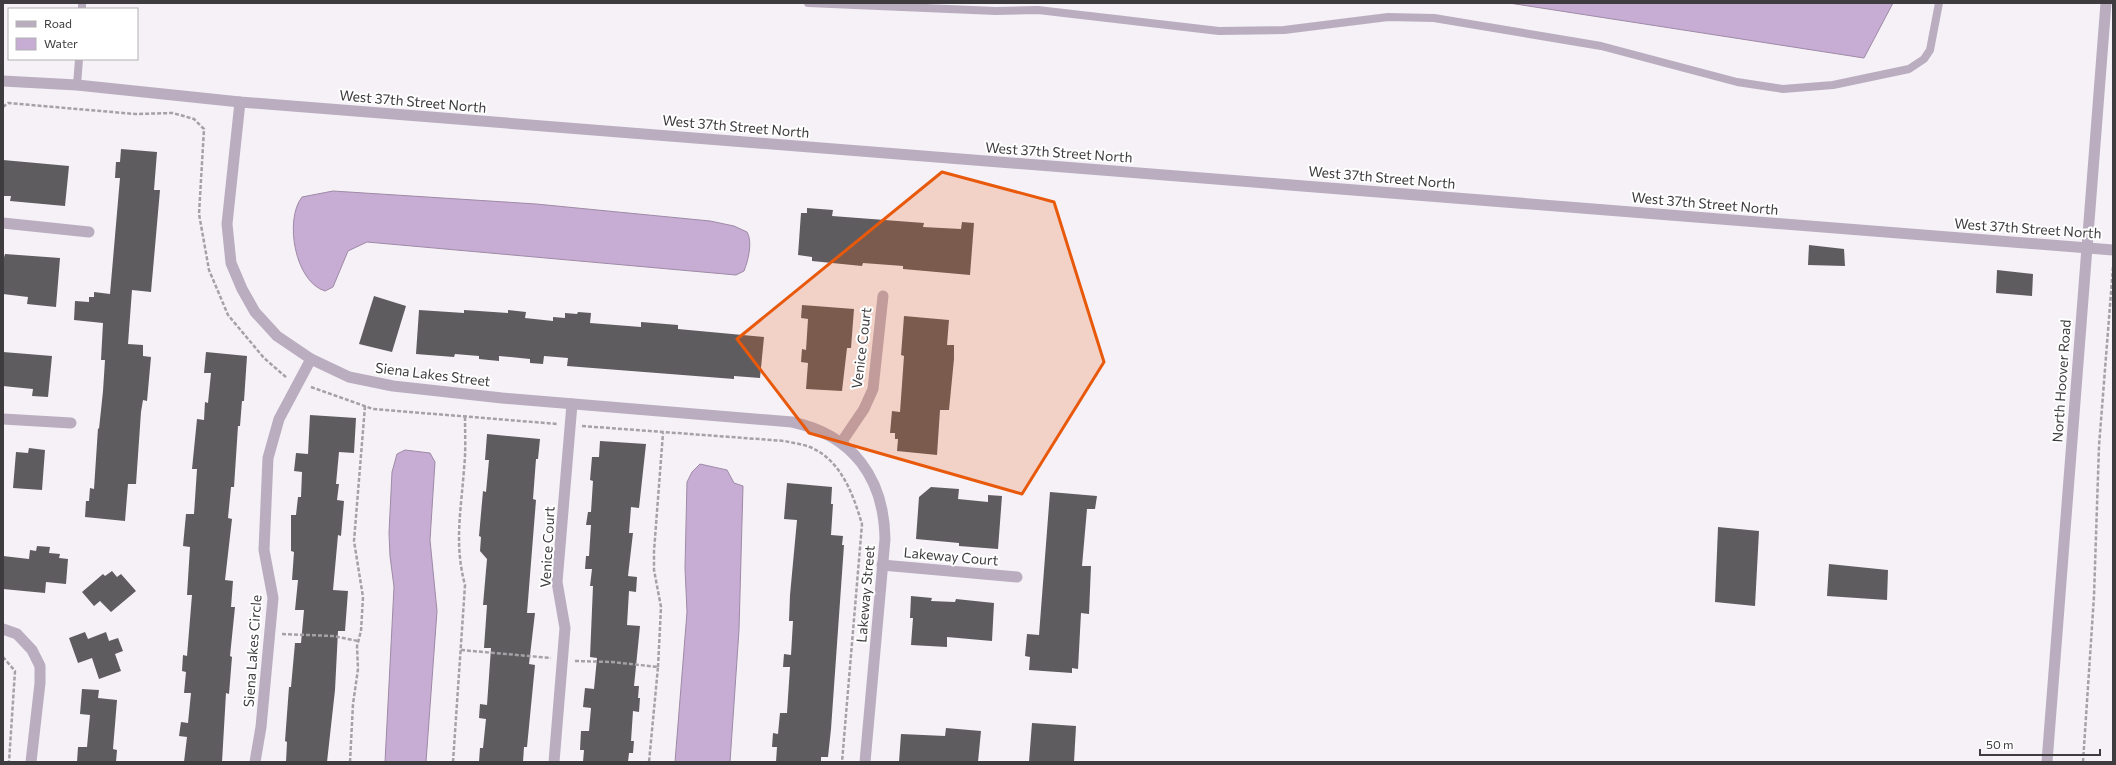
<svg xmlns="http://www.w3.org/2000/svg" width="2116" height="765" viewBox="0 0 2116 765" font-family="Commissioner,sans-serif">
  <style>
    .water { fill: #c7acd3; stroke: #9e8aa6 }
    .building { fill: #5f5c60 }
    .lines { fill: none; stroke-linecap: round; stroke-linejoin: round }
    .path { stroke: #a5a2a6; stroke-width: 2.5; stroke-dasharray: 4 2; stroke-linecap: butt }
    .service { stroke: #b9adbf; stroke-width: 8 }
    .minor { stroke: #b9adbf; stroke-width: 11 }
    .tertiary { stroke: #b9adbf; stroke-width: 11 }
    .marked { fill: #e8590c; fill-opacity: 0.2; stroke: #e8590c; stroke-width: 3; stroke-linejoin: round }
    .labels { text-anchor: middle; dominant-baseline: central; stroke-width: 4; stroke-linejoin: round; paint-order: stroke }
    .street-label { font-size: 14px; fill: #3e3c3e; stroke: #fff }
  </style>
  <rect width="100%" height="100%" fill="#f5f1f7"/>
  <g class="water">
    <polygon points="1509,3 1893,3 1864,58"/>
    <path d="M333 191 536 204 710 221 734 226 747 232C753 242 748 261 744 271L736 275 367 242 348 251 333 287 325 291C295 282 284 220 302 197Z"/>
    <polygon points="405,450 430,453 435,462 430,540 437,611 426,762 385,762 394,587 390,556 389,533 392,472 397,454"/>
    <polygon points="700,464 727,470 734,483 743,486 739,630 730,762 675,762 687,612 685,568 687,482 692,472"/>
  </g>
  <g class="building">
    <polygon points="121,149 157,152 154,190 160,190 151,292 132,290 128,344 143,345 143,356 151,357 147,401 143,400 141,412 136,484 128,484 125,521 85,517 86,501 89,501 90,488 94,489 98,428 99,429 103,391 105,360 101,360 103,323 74,320 75,301 89,302 89,297 94,297 94,292 110,294 120,178 115,178 116,162 120,162"/>
    <polygon points="3,160 69,166 65,206 10,201 11,196 3,196"/>
    <polygon points="807,208 833,210 832,216 924,223 923,227 961,229 962,222 974,223 970,275 903,269 903,266 863,263 862,266 812,261 812,257 798,255 801,213 807,213"/>
    <polygon points="1809,245 1844,249 1845,266 1808,265"/>
    <polygon points="5,254 60,258 56,307 27,304 28,297 3,294 3,261"/>
    <polygon points="1997,270 2033,274 2032,296 1996,293"/>
    <polygon points="374,296 406,306 392,352 359,344"/>
    <polygon points="802,305 854,309 851,348 847,348 842,391 806,389 808,363 801,362 802,349 806,350 808,319 801,318"/>
    <polygon points="419,310 464,313 464,310 508,313 508,310 526,312 525,318 553,321 553,317 565,318 565,313 577,314 578,312 591,313 590,323 641,327 641,322 678,325 678,329 764,337 760,378 734,376 734,379 567,366 568,358 544,356 543,364 530,363 530,359 499,356 499,361 479,359 479,356 455,354 454,357 416,354"/>
    <polygon points="904,316 949,320 947,345 954,345 954,359 949,410 940,410 937,455 897,451 898,439 895,439 895,433 890,433 892,411 900,412 904,356 901,355"/>
    <polygon points="3,352 52,356 48,397 32,396 33,389 3,386"/>
    <polygon points="206,352 247,356 244,401 242,401 240,426 238,426 234,487 231,487 228,518 232,519 225,580 233,581 231,607 235,607 230,656 232,657 229,694 226,693 222,762 184,762 187,737 179,736 181,722 188,723 191,693 184,693 186,672 182,671 183,655 187,656 192,595 187,595 190,547 183,546 186,514 194,514 197,469 192,469 197,419 204,420 205,402 208,403 211,373 204,373"/>
    <polygon points="310,415 356,418 354,453 339,452 336,484 339,484 337,500 344,501 341,536 338,535 333,590 348,591 345,631 338,631 335,690 327,762 286,762 287,742 285,741 289,687 291,687 295,643 301,643 304,610 295,610 298,580 292,580 294,552 291,551 291,515 296,515 298,497 301,497 302,472 294,471 296,453 308,454"/>
    <polygon points="487,434 540,439 538,459 536,459 533,499 536,500 527,613 535,613 529,664 535,665 527,747 524,747 523,762 479,762 480,748 483,748 486,719 479,718 480,704 487,705 491,648 484,648 487,605 483,605 487,559 480,551 481,537 479,536 483,491 486,492 489,460 485,460"/>
    <polygon points="600,441 646,444 639,508 631,507 629,533 633,533 628,576 637,577 636,592 629,591 627,625 640,626 634,686 639,686 638,698 640,698 639,712 633,711 631,741 634,741 633,753 629,753 628,762 583,762 584,750 580,750 581,731 589,731 591,708 583,707 585,688 594,689 597,658 590,657 593,586 590,586 592,569 585,569 586,556 589,556 591,525 586,525 588,512 591,512 593,481 590,480 592,457 599,457"/>
    <polygon points="29,448 45,450 42,490 13,488 16,452 28,453"/>
    <polygon points="787,483 832,487 831,504 833,504 831,535 843,536 842,545 844,545 831,729 828,757 821,757 821,762 776,762 777,747 772,747 773,733 778,734 780,713 787,713 790,667 783,667 784,654 791,655 793,621 789,621 790,595 797,520 784,519"/>
    <polygon points="931,487 959,489 958,499 988,502 988,495 1002,496 998,549 959,546 959,543 916,539 919,497"/>
    <polygon points="1050,492 1097,496 1095,509 1087,509 1082,566 1091,566 1089,614 1081,613 1078,669 1072,668 1072,673 1029,670 1030,657 1025,656 1027,634 1039,635"/>
    <polygon points="1718,527 1759,531 1755,606 1715,602"/>
    <polygon points="37,546 50,547 49,553 60,554 59,558 68,559 66,584 46,582 45,593 3,589 3,556 29,559 30,550 36,551"/>
    <polygon points="1829,564 1888,570 1887,600 1827,596"/>
    <polygon points="112,571 117,577 121,574 136,591 111,612 100,601 94,606 82,592 103,574 105,576"/>
    <polygon points="911,596 932,598 931,601 955,602 956,599 994,603 992,641 947,637 947,647 911,645 913,618 910,618"/>
    <polygon points="85,632 88,639 106,632 109,641 118,638 123,651 115,654 121,671 99,679 92,658 78,663 69,638"/>
    <polygon points="82,689 99,690 98,698 117,700 113,749 117,750 116,762 77,762 78,747 87,747 90,715 80,714"/>
    <polygon points="1032,723 1076,726 1074,762 1029,762"/>
    <polygon points="946,728 981,731 978,762 899,762 901,734 945,736"/>
  </g>
  <g class="lines">
    <g class="path">
      <polyline points="3,107 8,103 135,114 173,113 194,119 204,129 199,214 209,270 228,315 264,358 287,378"/>
      <polyline points="311,387 373,409 558,424"/>
      <path d="M582 426 785 441C793 443 802 444 810 447 841 460 853 494 862 524L842 762"/>
      <polyline points="282,634 333,636 358,641"/>
      <polyline points="461,650 551,658"/>
      <polyline points="3,657 15,671 9,762"/>
      <polyline points="575,661 612,662 658,667 649,762"/>
      <polyline points="658,667 661,607 654,570 654,551 663,433"/>
      <polyline points="350,762 353,704 358,669 357,646 361,631 363,597 354,541 365,406"/>
      <path d="M453 762 465 585C454 544 461 511 464 469 466 452 465 434 465 417"/>
      <polyline points="2083,762 2094,596 2099,446 2113,267"/>
    </g>
    <g class="service">
      <polyline points="808,3 996,11 1038,10 1219,31 1284,30 1388,17 1434,18 1601,46 1737,82 1783,89 1833,85 1909,69 1924,59 1930,50 1939,3"/>
      <polyline points="82,9 82,3"/>
      <polyline points="77,85 79,59"/>
    </g>
    <g class="minor">
      <path d="M240 102 227 224 231 263 242 289 255 312 277 336 311 359 349 377 393 386 502 398 792 422C853 435 884 478 885 539L865 762"/>
      <polyline points="3,223 89,232"/>
      <polyline points="3,419 71,423"/>
      <polyline points="841,443 864,409 873,389 883,296"/>
      <polyline points="882,565 1017,577"/>
      <polyline points="3,629 17,634 32,650 40,666 40,683 31,762"/>
      <polyline points="255,762 261,727 273,598 264,550 268,458 279,419 311,359"/>
      <polyline points="554,762 565,628 557,582 572,404"/>
    </g>
    <g class="tertiary">
      <polyline points="3,81 77,85 240,102 2113,250"/>
      <polyline points="2047,762 2106,3"/>
    </g>
  </g>
  <path class="marked" d="M942 172 1054 202 1104 362 1022 494 809 433 737 339Z"/>
  <g class="labels">
    <g class="street-label">
      <text transform="translate(413 101) rotate(5)">West 37th Street North</text>
      <text transform="translate(736 126) rotate(5)">West 37th Street North</text>
      <text transform="translate(1059 152) rotate(4)">West 37th Street North</text>
      <text transform="translate(1382 177) rotate(5)">West 37th Street North</text>
      <text transform="translate(1705 203) rotate(5)">West 37th Street North</text>
      <text transform="translate(2028 228) rotate(4)">West 37th Street North</text>
      <text transform="translate(861 348) rotate(-83)">Venice Court</text>
      <text transform="translate(433 374) rotate(7)">Siena Lakes Street</text>
      <text transform="translate(2061 381) rotate(-86)">North Hoover Road</text>
      <text transform="translate(547 547) rotate(-87)">Venice Court</text>
      <text transform="translate(951 556) rotate(5)">Lakeway Court</text>
      <text transform="translate(865 594) rotate(-85)">Lakeway Street</text>
      <text transform="translate(252 651) rotate(-86)">Siena Lakes Circle</text>
    </g>
  </g>
  <rect width="2116" height="765" fill="none" stroke="#3e3c3e" stroke-width="8"/>
  <rect x="8" y="8" width="130" height="52" fill="#ffffff" stroke="#b2b1b2"/>
  <rect x="16" y="21" width="20" height="6" fill="#b9adbf" stroke="#b2b1b2"/>
  <text x="44" y="28" font-size="12" fill="#3e3c3e">Road</text>
  <rect x="16" y="38" width="20" height="12" fill="#c7acd3" stroke="#b2b1b2"/>
  <text x="44" y="48" font-size="12" fill="#3e3c3e">Water</text>
  <path d="M1980 749v6h120v-6" fill="none" stroke="#3e3c3e" stroke-width="2"/>
  <text x="1986" y="749" font-size="12" fill="#3e3c3e" stroke="#ffffff" stroke-width="3" paint-order="stroke">50 m</text>
</svg>
